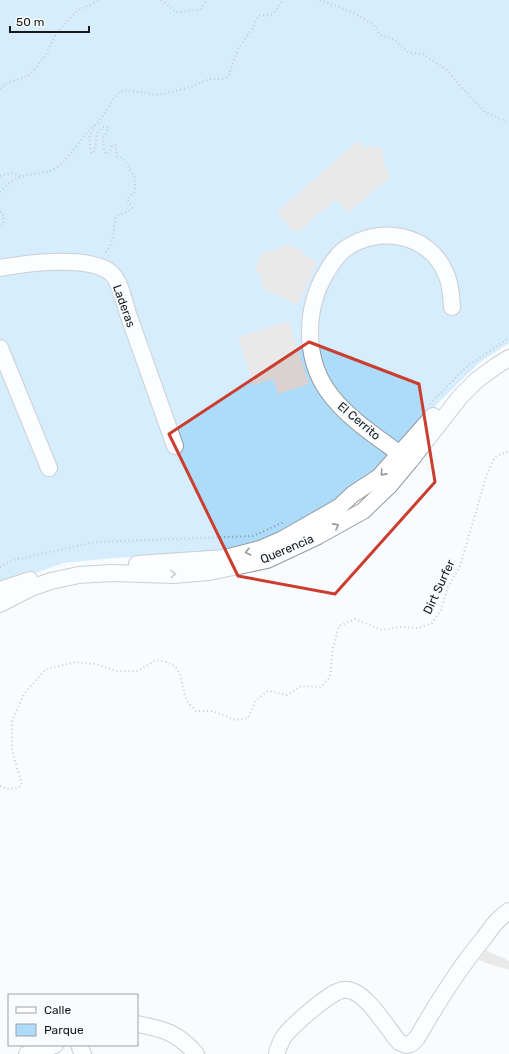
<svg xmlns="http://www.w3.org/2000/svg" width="509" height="1054" viewBox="0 0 509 1054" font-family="Rubik,sans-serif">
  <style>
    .green { fill: #acdcfa }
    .building { fill: #dad2d1 }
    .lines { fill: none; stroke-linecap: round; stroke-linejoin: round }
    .minor-casing { stroke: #93999d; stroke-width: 18 }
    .path { stroke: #8b8f91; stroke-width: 2; stroke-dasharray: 1 3; stroke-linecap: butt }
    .minor { stroke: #fff; stroke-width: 16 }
    .oneway { stroke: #969798 }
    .marked { fill: none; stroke: #cb3e2f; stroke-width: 3; stroke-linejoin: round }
    .labels { text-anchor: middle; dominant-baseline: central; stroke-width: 4; stroke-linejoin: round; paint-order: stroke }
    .street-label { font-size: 12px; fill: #161819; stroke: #f8fcff }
  </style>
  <rect width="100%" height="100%" fill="#f8fcff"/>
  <polygon class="green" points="0,0 509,0 509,343 480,362 441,400 380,469 344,495 262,543 214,553 114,558 64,563 0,585"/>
  <g class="building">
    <polygon points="359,140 366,148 371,146 378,146 383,153 383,161 390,177 348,213 336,199 296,234 277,212"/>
    <polygon points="286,244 304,251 302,255 317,261 298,305 263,289 261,276 255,269 262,253 273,251"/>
    <polygon points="289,321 309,384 278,394 273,379 253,385 238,337"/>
    <polygon points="486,950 493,954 507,959 506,960 509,961 509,970 486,963 479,960"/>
  </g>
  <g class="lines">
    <g class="minor-casing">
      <g id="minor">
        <path d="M0 268C27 263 87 255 110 272 120 280 124 300 127 311L175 446"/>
        <polyline points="0,348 49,468"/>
        <path d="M407 459C380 439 346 418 327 390 304 356 305 308 326 273 331 264 337 255 345 249 378 225 430 233 446 274 451 284 451 296 452 307"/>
        <polyline points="137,564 225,558 260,549 283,539 339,507 353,494 379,477 433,416"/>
        <polyline points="0,590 30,580"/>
        <polyline points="0,604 31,588 51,581 79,575 112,573 173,575 209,572 267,560 318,536 363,511 390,485 410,461 460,397 477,380 496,366 509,358"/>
        <path d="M137 1024C164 1029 178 1033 196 1054"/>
        <polyline points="79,1045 83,1054"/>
        <polyline points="27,1054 55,1045"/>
        <path d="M277 1054V1052C279 1047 281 1040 285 1035 294 1024 324 998 337 992 341 990 347 989 352 991 369 997 387 1028 399 1042L406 1045 411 1044 417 1038C437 1003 458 969 484 938 491 928 498 918 509 911"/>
      </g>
    </g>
    <g class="path">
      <polyline points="161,0 176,12 200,10 207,0"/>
      <polyline points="320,0 352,12 373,24 380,35 395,40 408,52 423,54 447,70 461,87 484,111 509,123"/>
      <polyline points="0,89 5,84 30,75 45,56 57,32 77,11 99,0"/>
      <path d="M94 125 89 139 91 153 95 151 97 133 103 127H108L107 132 103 137 104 151 106 154 110 152 112 146 116 145 117 156 124 159 135 178V192L127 199 132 208 128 211 116 216C113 230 115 243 104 254"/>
      <polyline points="0,176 12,173 21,176"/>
      <path d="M0 192C6 186 14 178 23 176 36 172 49 175 60 165 70 156 76 146 84 136 89 129 98 124 103 116 110 107 112 95 124 90L159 95 187 88 210 79H224L228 77 238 49 253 28 258 16 273 14 283 0"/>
      <polyline points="0,212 1,212 4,216 3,225 0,226"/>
      <polyline points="430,404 465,368 509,338"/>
      <polyline points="0,567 14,560 95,542 253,536 284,522"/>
      <path d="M0 786C8 790 14 790 22 785L12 750V721L24 694 46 669 76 662 95 664 117 671H138L156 660C185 664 178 676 186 698 188 703 192 707 196 711H212L236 720 248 718 256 700 268 691 287 695 301 686 321 687 330 677 333 648 339 626 355 619 382 630 399 627 418 628 432 623 441 610 448 587 460 566 487 474 495 457 509 451"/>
    </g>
    <use href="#minor" class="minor"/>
  </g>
  <defs><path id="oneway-chevron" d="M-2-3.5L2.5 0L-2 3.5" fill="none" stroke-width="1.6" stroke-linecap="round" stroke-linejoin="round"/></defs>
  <g class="oneway">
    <use href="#oneway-chevron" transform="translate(383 473) rotate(132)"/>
    <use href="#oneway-chevron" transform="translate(336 526) rotate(-28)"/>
    <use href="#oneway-chevron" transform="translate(248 552) rotate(166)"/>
    <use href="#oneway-chevron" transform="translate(173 574) rotate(-2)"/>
  </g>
  <path d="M0 0H509V1054H0ZM309 342 419 384 435 482 335 594 238 576 169 434Z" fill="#f8fcff" fill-opacity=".55" fill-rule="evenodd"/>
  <path class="marked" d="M309 342 419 384 435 482 335 594 238 576 169 434Z"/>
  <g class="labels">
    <g class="street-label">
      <text transform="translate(124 306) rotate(70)">Laderas</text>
      <text transform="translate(359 421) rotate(40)">El Cerrito</text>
      <text transform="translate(287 549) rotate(-23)">Querencia</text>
      <text transform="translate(439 587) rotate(-65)">Dirt Surfer</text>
    </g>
  </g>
  <rect x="8" y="994" width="130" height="52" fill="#f8fcff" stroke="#9ea1a3"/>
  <rect x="16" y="1007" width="20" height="6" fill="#ffffff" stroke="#9ea1a3"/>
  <text x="44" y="1014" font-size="12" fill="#161819">Calle</text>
  <rect x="16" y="1024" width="20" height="12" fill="#acdcfa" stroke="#9ea1a3"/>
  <text x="44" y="1034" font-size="12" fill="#161819">Parque</text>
  <path d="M10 26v6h79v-6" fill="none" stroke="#161819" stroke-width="2"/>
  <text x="16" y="26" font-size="12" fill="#161819" stroke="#f8fcff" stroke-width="3" paint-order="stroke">50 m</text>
</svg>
